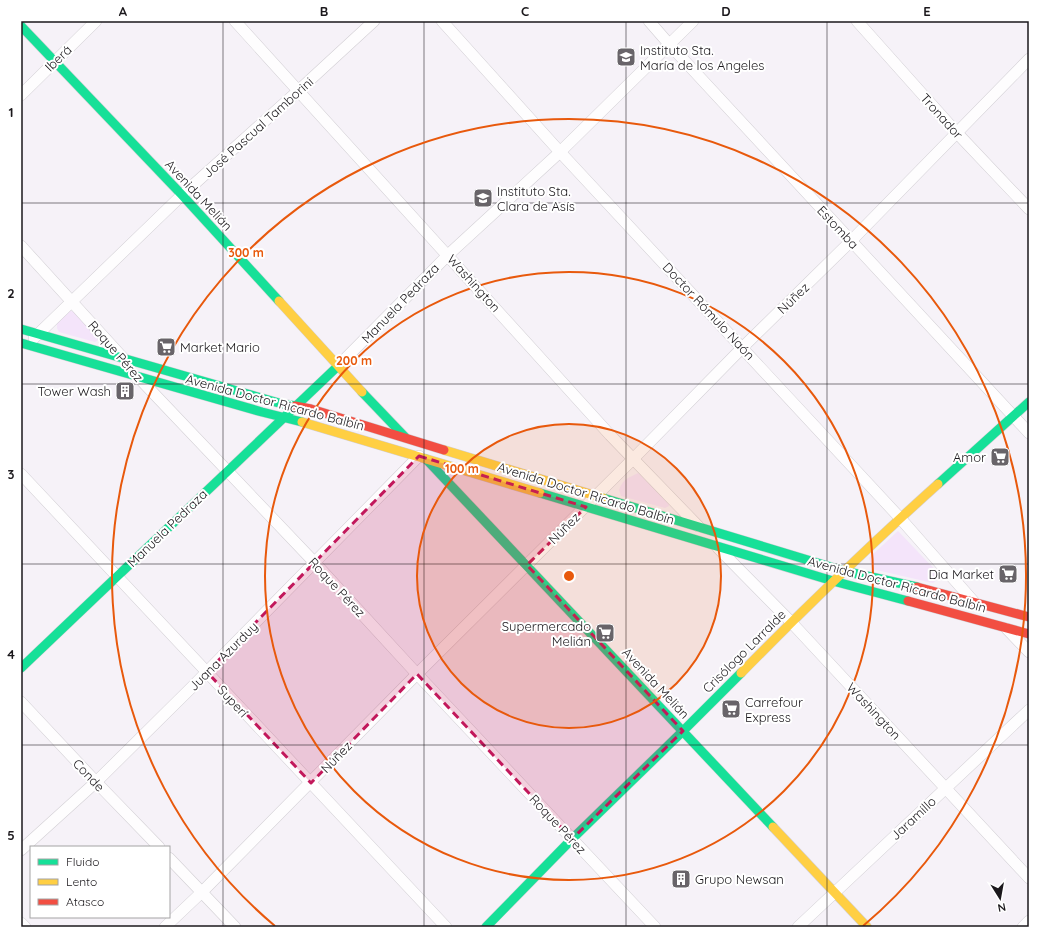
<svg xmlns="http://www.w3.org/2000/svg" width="1050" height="948" viewBox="0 0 1050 948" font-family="Quicksand,sans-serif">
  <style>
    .green { fill: #f4e4fa }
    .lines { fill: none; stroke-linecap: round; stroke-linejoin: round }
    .street-casing { stroke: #d2cfd4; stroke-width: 12 }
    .fast-casing { stroke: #d2cfd4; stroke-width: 10 }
    .slow-casing { stroke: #d2cfd4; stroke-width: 10 }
    .jam-casing { stroke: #d2cfd4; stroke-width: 10 }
    .street { stroke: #fefdfe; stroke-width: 11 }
    .fast { stroke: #16e098; stroke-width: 9 }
    .slow { stroke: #ffcf43; stroke-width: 9 }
    .jam { stroke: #f24e42; stroke-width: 9 }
    .marked { fill: #c2185b; fill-opacity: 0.2; stroke: #c2185b; stroke-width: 3; stroke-dasharray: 8 5; stroke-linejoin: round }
    .grid { fill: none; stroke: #1b181c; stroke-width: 1; stroke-opacity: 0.55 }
    .ring { fill: none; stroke: #e8590c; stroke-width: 2 }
    .labels { text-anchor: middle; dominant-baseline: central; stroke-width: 4; stroke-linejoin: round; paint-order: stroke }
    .poi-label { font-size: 13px; fill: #1b181c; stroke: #fff; text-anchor: start }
    .street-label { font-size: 13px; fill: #1b181c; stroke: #fff }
    .centre { fill: #e8590c; stroke: #fff; stroke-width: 2 }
    .ring-label { font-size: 12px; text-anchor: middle; font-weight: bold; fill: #e8590c; stroke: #fff; stroke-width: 4; stroke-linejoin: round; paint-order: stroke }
    .neatline { fill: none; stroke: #1b181c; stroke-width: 1.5 }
    .grid-label { font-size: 13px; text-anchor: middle; font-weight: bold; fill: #1b181c }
  </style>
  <rect width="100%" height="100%" fill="#f6f2f8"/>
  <g class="green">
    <polygon points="70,311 75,312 99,338 98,340 95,342 59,332 57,328 57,322"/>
    <path d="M638 473 668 501 669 506 665 508 621 496 619 490C623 479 628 478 638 473Z"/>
    <polygon points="898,531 941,576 933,583 872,569 869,558"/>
  </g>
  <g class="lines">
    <g class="street-casing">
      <g id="street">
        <polyline points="235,21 610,435 698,526"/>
        <polyline points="442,21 560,152 900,518 974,602"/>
        <polyline points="649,21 669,44 1029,433"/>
        <polyline points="857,21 957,133 1029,209"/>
        <polyline points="21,95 96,21"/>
        <polyline points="21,246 123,358"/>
        <polyline points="34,338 182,195 298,91 374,21"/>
        <polyline points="338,366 448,255 560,152 693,21"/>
        <polyline points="139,378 315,563 417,674 655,927"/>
        <polyline points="21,474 446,927"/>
        <polyline points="718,548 791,622 1029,878"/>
        <polyline points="1007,629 1029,652"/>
        <polyline points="21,702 96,782 159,847"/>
        <polyline points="21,850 96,782 193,686 419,456"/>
        <polyline points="169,858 235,927"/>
        <polyline points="21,923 25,927"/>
        <polyline points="165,927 202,892 417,674 633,459 743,347 851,241 1029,59"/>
        <polyline points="798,927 1029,710"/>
        <polyline points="1023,927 1029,921"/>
      </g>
    </g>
    <g class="fast-casing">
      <g id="fast">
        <polyline points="21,26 182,195 279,301"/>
        <polyline points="21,329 279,403 295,406"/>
        <polyline points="21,343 262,412 302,422"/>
        <polyline points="362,392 405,437"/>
        <polyline points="426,459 773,827"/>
        <polyline points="938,484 1029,402"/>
        <polyline points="540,493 833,581 908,601"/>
        <polyline points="603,498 844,571 917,587"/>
        <polyline points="21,668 338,366"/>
        <polyline points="486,927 572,839 683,731 741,673"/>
      </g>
    </g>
    <g class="slow-casing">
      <g id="slow">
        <polyline points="279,301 362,392"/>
        <polyline points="302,422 540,493"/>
        <polyline points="444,450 603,498"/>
        <path d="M741 673C805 608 870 545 938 484"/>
        <polyline points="773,827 867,927"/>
      </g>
    </g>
    <g class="jam-casing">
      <g id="jam">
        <polyline points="295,406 311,409 444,450"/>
        <polyline points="917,587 1029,617"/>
        <polyline points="908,601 1029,634"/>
      </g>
    </g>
    <use href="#street" class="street"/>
    <use href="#fast" class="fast"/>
    <use href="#slow" class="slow"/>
    <use href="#jam" class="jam"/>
  </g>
  <path class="marked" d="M419 456 586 507 527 565 683 731 572 839 417 674 311 783 207 672Z"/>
  <path class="grid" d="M223 21V927M424 21V927M626 21V927M827 21V927M21 203H1029M21 384H1029M21 564H1029M21 745H1029"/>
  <circle cx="569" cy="576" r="152" fill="#e8590c" fill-opacity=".12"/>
  <g class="ring">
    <circle cx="569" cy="576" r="152"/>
    <circle cx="569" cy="576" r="304"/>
    <path d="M275 926A457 457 0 1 1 863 926"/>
  </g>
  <defs>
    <g id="school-square" transform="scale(1)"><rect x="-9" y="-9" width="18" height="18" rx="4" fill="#686469" stroke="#fff"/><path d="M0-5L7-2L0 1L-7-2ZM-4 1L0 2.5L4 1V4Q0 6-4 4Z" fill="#fff"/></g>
    <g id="supermarket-square" transform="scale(1)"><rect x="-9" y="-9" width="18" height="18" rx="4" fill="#686469" stroke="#fff"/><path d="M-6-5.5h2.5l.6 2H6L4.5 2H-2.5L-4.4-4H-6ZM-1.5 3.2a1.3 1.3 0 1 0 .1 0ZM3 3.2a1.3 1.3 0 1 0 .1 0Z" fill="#fff"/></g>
    <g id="building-square" transform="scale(1)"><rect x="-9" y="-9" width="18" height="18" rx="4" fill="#686469" stroke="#fff"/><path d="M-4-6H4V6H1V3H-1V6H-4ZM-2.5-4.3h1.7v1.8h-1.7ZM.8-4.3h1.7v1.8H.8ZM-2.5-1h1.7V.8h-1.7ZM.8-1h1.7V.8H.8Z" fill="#fff"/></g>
  </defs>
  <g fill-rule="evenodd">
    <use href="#school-square" x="626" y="57"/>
    <use href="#school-square" x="483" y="198"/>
    <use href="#supermarket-square" x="166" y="347"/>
    <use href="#building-square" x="125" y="391"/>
    <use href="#supermarket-square" x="1000" y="457"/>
    <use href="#supermarket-square" x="1008" y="574"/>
    <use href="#supermarket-square" x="605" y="633"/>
    <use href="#supermarket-square" x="731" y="709"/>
    <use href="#building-square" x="681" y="879"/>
  </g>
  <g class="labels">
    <g class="poi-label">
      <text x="640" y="50">Instituto Sta.<tspan x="640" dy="15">María de los Angeles</tspan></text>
      <text x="497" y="191">Instituto Sta.<tspan x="497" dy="15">Clara de Asís</tspan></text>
      <text x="180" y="347">Market Mario</text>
      <text x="111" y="391" text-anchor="end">Tower Wash</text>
      <text x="986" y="457" text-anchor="end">Amor</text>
      <text x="994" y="574" text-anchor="end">Dia Market</text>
      <text x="591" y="626" text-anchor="end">Supermercado<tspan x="591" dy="15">Melián</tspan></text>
      <text x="745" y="702">Carrefour<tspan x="745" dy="15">Express</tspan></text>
      <text x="695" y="879">Grupo Newsan</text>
    </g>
    <g class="street-label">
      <text transform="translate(58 58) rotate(-44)">Iberá</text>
      <text transform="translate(942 116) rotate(48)">Tronador</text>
      <text transform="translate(258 127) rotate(-42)">José Pascual Tamborini</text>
      <text transform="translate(199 195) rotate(47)">Avenida Melián</text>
      <text transform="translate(838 227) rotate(47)">Estomba</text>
      <text transform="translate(474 283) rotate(48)">Washington</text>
      <text transform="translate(793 298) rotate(-44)">Núñez</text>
      <text transform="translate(400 303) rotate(-46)">Manuela Pedraza</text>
      <text transform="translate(709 311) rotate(47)">Doctor Rómulo Naón</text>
      <text transform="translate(116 351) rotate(49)">Roque Pérez</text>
      <text transform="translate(275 402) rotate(15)">Avenida Doctor Ricardo Balbín</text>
      <text transform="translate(586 493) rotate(17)">Avenida Doctor Ricardo Balbín</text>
      <text transform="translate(167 528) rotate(-44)">Manuela Pedraza</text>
      <text transform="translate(564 528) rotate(-45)">Núñez</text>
      <text transform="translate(897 584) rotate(15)">Avenida Doctor Ricardo Balbín</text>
      <text transform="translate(337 587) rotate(47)">Roque Pérez</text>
      <text transform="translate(744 651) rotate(-45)">Crisólogo Larralde</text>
      <text transform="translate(223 656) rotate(-45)">Juana Azurduy</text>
      <text transform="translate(656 683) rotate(47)">Avenida Melián</text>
      <text transform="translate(233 701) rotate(47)">Superí</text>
      <text transform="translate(874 711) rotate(47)">Washington</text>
      <text transform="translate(336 757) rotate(-46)">Núñez</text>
      <text transform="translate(89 775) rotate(47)">Conde</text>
      <text transform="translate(913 818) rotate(-43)">Jaramillo</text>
      <text transform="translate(558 824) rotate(47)">Roque Pérez</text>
    </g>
  </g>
  <circle cx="569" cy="576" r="6" class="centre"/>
  <g class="ring-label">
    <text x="246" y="257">300 m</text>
    <text x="354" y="365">200 m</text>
    <text x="462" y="473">100 m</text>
  </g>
  <rect width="1050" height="948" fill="none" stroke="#ffffff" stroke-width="44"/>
  <rect x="30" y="846" width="140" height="72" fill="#ffffff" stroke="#a4a3a4"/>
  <rect x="38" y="859" width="20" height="6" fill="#16e098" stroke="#a4a3a4"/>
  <text x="66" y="866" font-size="12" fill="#1b181c">Fluido</text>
  <rect x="38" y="879" width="20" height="6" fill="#ffcf43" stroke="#a4a3a4"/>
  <text x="66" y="886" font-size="12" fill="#1b181c">Lento</text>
  <rect x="38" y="899" width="20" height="6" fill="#f24e42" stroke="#a4a3a4"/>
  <text x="66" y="906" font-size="12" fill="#1b181c">Atasco</text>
  <g transform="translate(1000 898) rotate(169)" stroke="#ffffff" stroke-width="3" paint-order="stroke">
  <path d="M0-3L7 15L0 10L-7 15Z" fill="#1b181c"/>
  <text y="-6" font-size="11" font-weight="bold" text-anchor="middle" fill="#1b181c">N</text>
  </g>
  <rect x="22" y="22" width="1006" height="904" class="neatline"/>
  <g class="grid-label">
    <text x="123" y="16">A</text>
    <text x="324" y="16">B</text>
    <text x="525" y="16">C</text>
    <text x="726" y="16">D</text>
    <text x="927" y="16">E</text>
    <text x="11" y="117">1</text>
    <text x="11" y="298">2</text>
    <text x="11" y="479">3</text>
    <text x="11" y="659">4</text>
    <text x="11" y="840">5</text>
  </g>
</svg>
